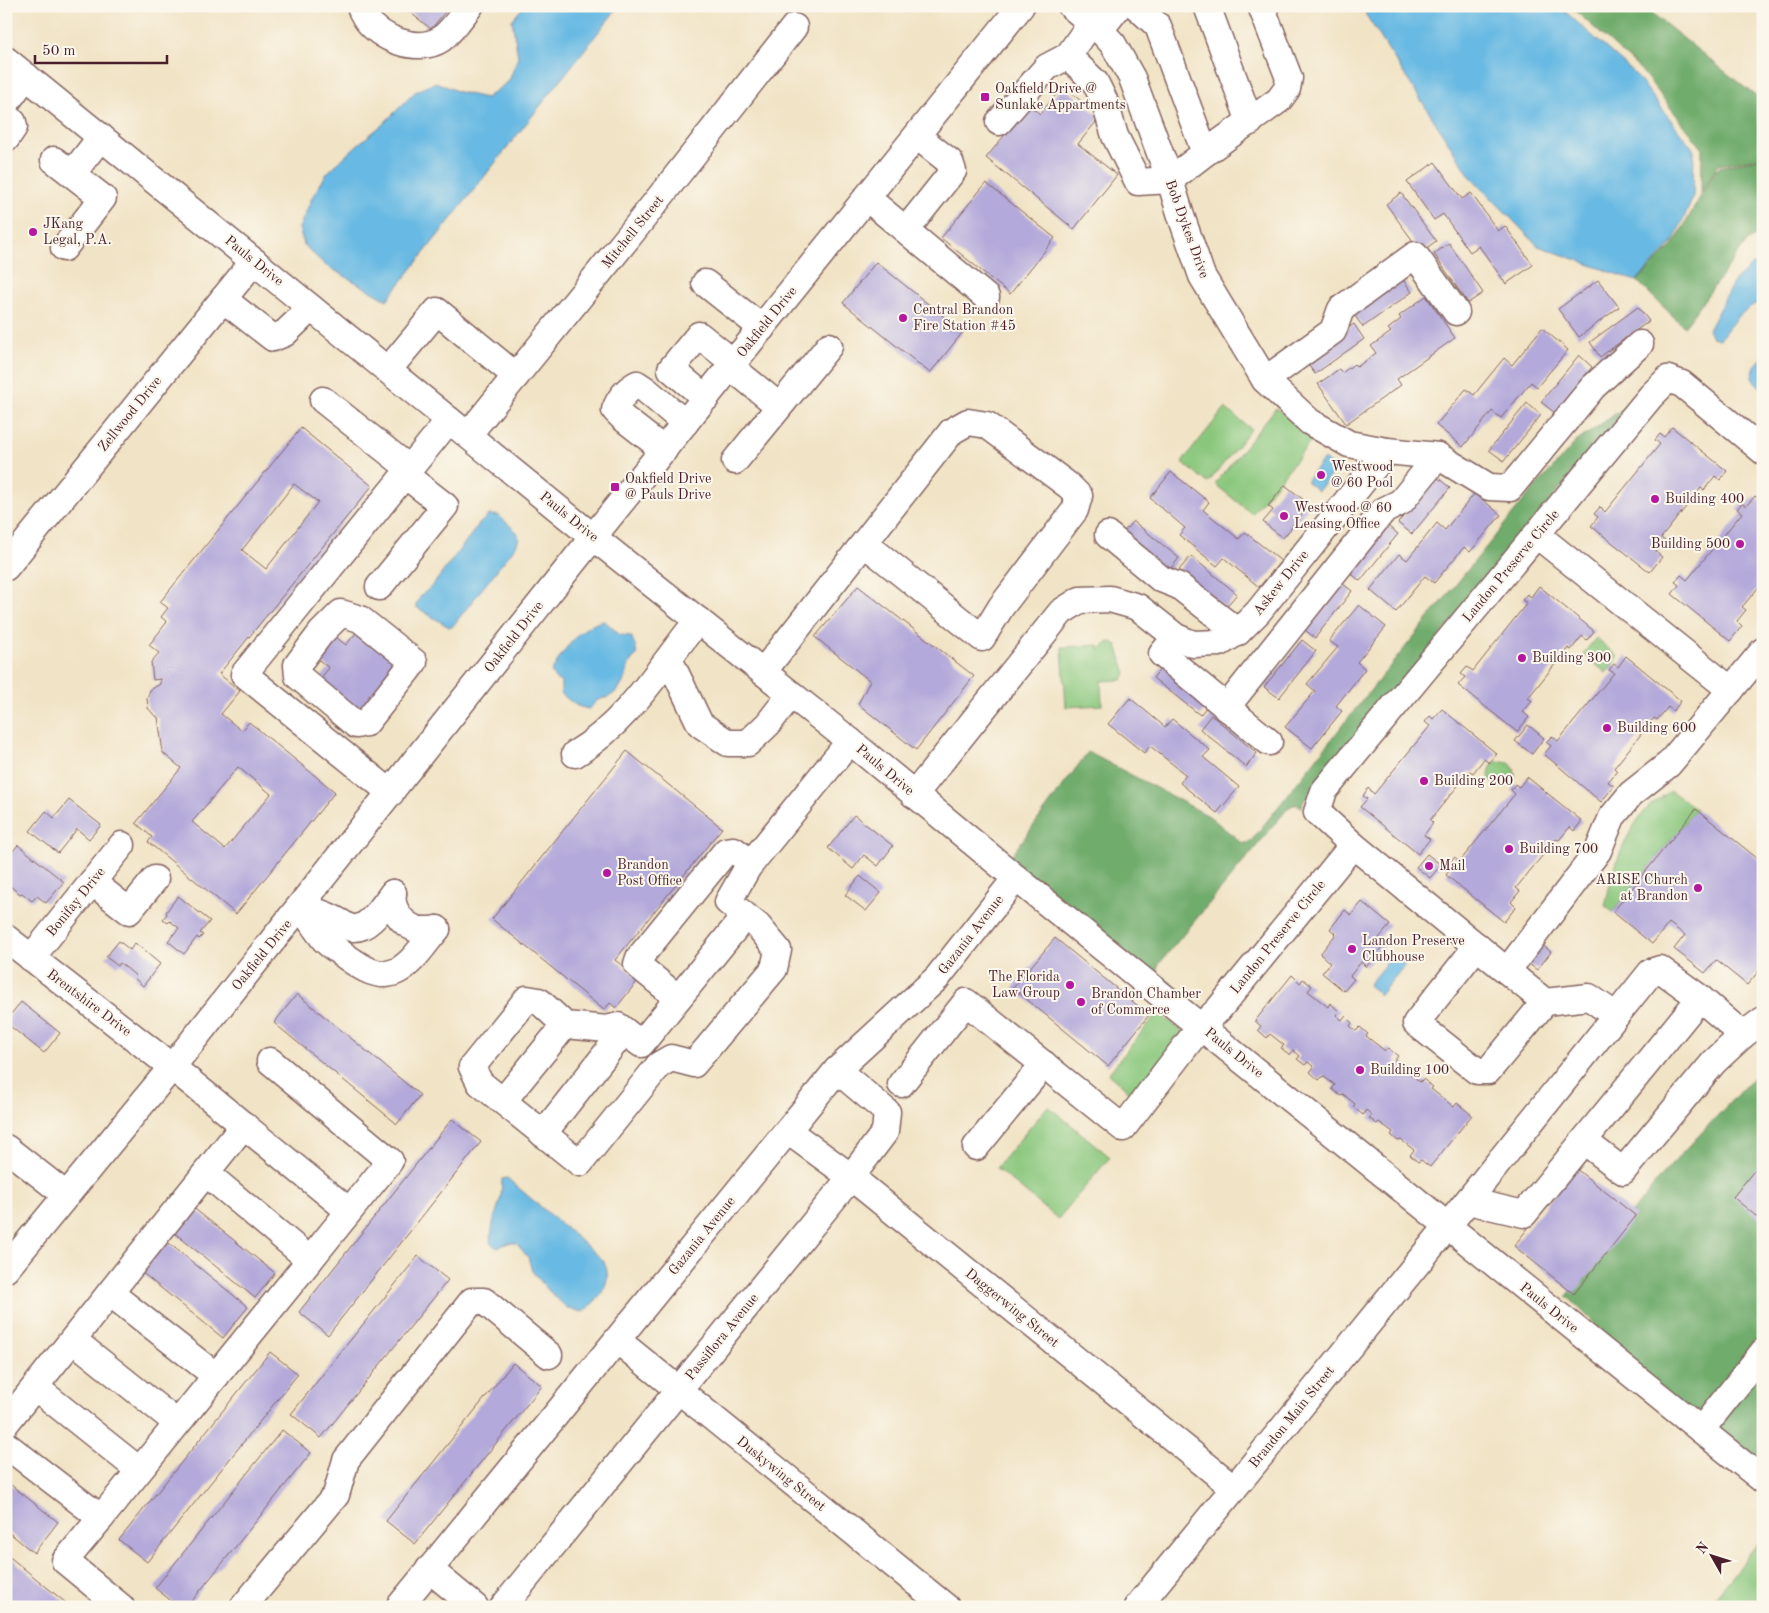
<svg xmlns="http://www.w3.org/2000/svg" width="1769" height="1613" viewBox="0 0 1769 1613" font-family="'Old Standard TT',serif">
  <style>
    .green { fill: #8ac77d; stroke: #6a7354 }
    .forest { fill: #6fac6c; stroke: #5c664c }
    .water { fill: #68b9e3; stroke: #596c87 }
    .building { fill: #b3a9da; fill-rule: evenodd }
    .lines { fill: none; stroke-linecap: round; stroke-linejoin: round }
    .minor-casing { stroke: #846461; stroke-width: 29 }
    .minor { stroke: #fff; stroke-width: 26 }
    .poi-dot { fill: #b5179e; stroke: #fbf7ec; stroke-width: 2 }
    .labels { text-anchor: middle; dominant-baseline: central; stroke-width: 4; stroke-linejoin: round; paint-order: stroke }
    .poi-label { font-size: 14px; fill: #4a1f2b; stroke: #fbf7ec; text-anchor: start }
    .street-label { font-size: 14px; fill: #4a1f2b; stroke: #fbf7ec }
  </style>
  <rect width="100%" height="100%" fill="#fbf7ec"/>
  <filter id="ink" filterUnits="userSpaceOnUse"><feTurbulence type="fractalNoise" baseFrequency=".02" numOctaves="2"/><feDisplacementMap in="SourceGraphic" scale="10" xChannelSelector="R" yChannelSelector="G"/><feConvolveMatrix kernelMatrix="1 2 1 2 8 2 1 2 1" color-interpolation-filters="sRGB"/></filter>
  <filter id="wash" filterUnits="userSpaceOnUse"><feTurbulence type="fractalNoise" baseFrequency=".0096" numOctaves="4" result="noise"/><feDisplacementMap in="SourceGraphic" scale="20" xChannelSelector="R" yChannelSelector="G"/><feGaussianBlur stdDeviation="1.12" result="paint"/><feColorMatrix in="noise" values="0 0 0 0 0 0 0 0 0 0 0 0 0 0 0 0 0 1.4 0 .05"/><feComposite in="paint" operator="in"/></filter>
  <g filter="url(#wash)">
    <rect width="100%" height="100%" fill="#f1e3c5"/>
    <g class="green">
      <polygon points="1225,408 1251,429 1208,483 1182,462"/>
      <polygon points="1276,408 1313,439 1252,514 1215,484"/>
      <polygon points="1596,638 1618,657 1606,673 1583,654"/>
      <polygon points="1112,642 1117,645 1126,674 1122,680 1101,681 1102,705 1066,707 1062,647 1099,645 1099,650 1106,643"/>
      <circle cx="1502" cy="774" r="13"/>
      <path d="M1671 791 1696 809 1613 912 1605 906C1612 874 1622 838 1644 812 1651 803 1662 797 1671 791Z"/>
      <polygon points="1158,1012 1189,1037 1139,1100 1108,1074"/>
      <polygon points="1048,1106 1110,1157 1058,1219 996,1168"/>
      <polygon points="1763,1538 1763,1607 1706,1607"/>
    </g>
    <g class="forest">
      <polygon points="1570,6 1643,6 1763,102 1763,157 1719,165 1715,169 1701,193 1702,148 1641,70"/>
      <polygon points="1763,158 1763,232 1748,240 1684,327 1637,281 1673,245 1715,171 1720,167"/>
      <polygon points="1629,404 1318,786 1303,802 1302,807 1296,804 1289,807 1159,964 1157,968 1159,973 1203,1011 1200,1013 1008,860 1088,752 1209,816 1242,843 1248,843 1252,840 1349,717 1525,499 1576,442"/>
      <polygon points="1763,1067 1763,1475 1701,1430 1567,1296 1662,1175"/>
    </g>
    <g class="water">
      <polygon points="524,6 619,6 387,300 325,265 304,245 299,228 312,198 327,173 357,145 382,125 415,92 436,82 459,92 486,98 509,81 518,57 512,20"/>
      <polygon points="1363,6 1559,6 1635,74 1694,150 1693,198 1672,244 1636,281 1538,246 1470,176 1366,15"/>
      <path d="M1763 255V302C1742 309 1733 321 1720 339L1712 337 1708 330 1733 283Z"/>
      <polygon points="1763,357 1763,390 1756,383 1752,377 1755,366"/>
      <polygon points="1324,459 1336,469 1318,491 1306,481"/>
      <polygon points="489,515 498,515 517,532 519,538 516,546 459,618 452,627 449,627 416,607 416,604 421,596 433,585 479,524"/>
      <path d="M605 621 620 635 631 636 635 645 637 655C626 662 629 672 623 683 618 690 613 696 605 698 601 699 599 699 597 701 593 704 592 707 588 709L577 706 561 694V682L555 679 551 672C563 652 579 624 605 621Z"/>
      <polygon points="1393,955 1405,965 1380,995 1368,985"/>
      <path d="M507 1178 603 1260C604 1263 607 1268 607 1272 609 1289 595 1303 582 1312L567 1308 549 1291 532 1271 528 1257 516 1243H508L497 1248 490 1243 493 1223 501 1197 502 1179Z"/>
    </g>
    <g id="blocks">
      <g class="building">
        <polygon points="410,6 450,6 431,29 407,10"/>
        <polygon points="1063,86 1100,117 1078,144 1117,175 1074,229 986,158 1029,105 1040,114"/>
        <polygon points="1435,162 1462,199 1471,193 1498,231 1505,226 1533,265 1506,284 1479,246 1470,252 1443,214 1434,220 1407,182"/>
        <polygon points="986,183 1055,238 1010,294 941,238"/>
        <polygon points="1401,193 1436,241 1421,252 1386,204"/>
        <polygon points="1449,243 1483,293 1468,303 1434,254"/>
        <polygon points="876,262 963,332 930,373 843,303"/>
        <polygon points="1401,277 1412,292 1363,327 1352,312"/>
        <polygon points="1598,280 1619,307 1579,337 1558,309"/>
        <polygon points="1426,296 1455,338 1397,379 1401,385 1346,424 1318,384 1339,369 1342,373 1354,364 1357,367 1376,353 1371,346 1391,332 1388,329 1401,319 1399,316"/>
        <polygon points="1638,307 1649,321 1600,357 1590,342"/>
        <polygon points="1354,324 1364,339 1315,374 1304,359"/>
        <polygon points="1542,328 1568,350 1537,387 1531,382 1501,418 1492,411 1463,447 1436,425 1466,389 1474,395 1504,358 1512,365"/>
        <polygon points="1579,355 1592,367 1555,413 1541,402"/>
        <polygon points="1527,403 1541,415 1504,461 1489,450"/>
        <polygon points="1672,427 1727,471 1720,480 1715,476 1704,490 1701,488 1661,538 1665,541 1656,552 1662,557 1650,572 1591,526 1598,517 1594,514 1600,507 1605,512 1660,444 1655,440 1660,434 1664,437"/>
        <path d="M301 428 372 486 219 674 240 691 221 714 242 731 249 722 335 792 236 914 148 842 152 837 136 823 181 768 163 753 158 717 154 715 148 708 147 699 150 690 160 684V679L153 680 151 662 159 653 149 645 167 622 161 617 168 608 160 602ZM294 484 318 502 266 569 242 550ZM238 767 271 794 225 849 192 822Z"/>
        <polygon points="1171,472 1209,502 1203,510 1239,539 1245,532 1281,561 1259,587 1224,558 1217,566 1179,535 1185,528 1150,498"/>
        <polygon points="1436,476 1450,488 1412,534 1398,523"/>
        <polygon points="1285,485 1310,505 1283,538 1263,522 1273,510 1268,506"/>
        <polygon points="1475,493 1501,515 1470,552 1464,547 1434,583 1425,576 1396,612 1370,590 1399,554 1407,560 1437,523 1445,530"/>
        <polygon points="1755,496 1763,502 1763,582 1742,607 1746,610 1737,621 1742,626 1730,641 1672,594 1679,585 1675,582 1681,575 1687,580 1742,513 1737,509 1742,503 1746,506"/>
        <polygon points="1133,521 1179,558 1168,572 1121,535"/>
        <polygon points="1384,523 1398,534 1360,581 1347,570"/>
        <polygon points="1191,556 1237,594 1225,608 1179,570"/>
        <polygon points="1338,580 1352,591 1315,638 1300,626"/>
        <polygon points="858,586 974,676 916,750 858,704 870,681 815,637"/>
        <polygon points="1539,586 1594,631 1587,640 1582,636 1571,650 1568,648 1528,698 1532,701 1523,712 1529,717 1517,732 1458,685 1465,677 1461,674 1467,667 1473,671 1527,603 1522,600 1527,594 1531,597"/>
        <polygon points="1359,605 1386,627 1357,662 1365,669 1336,706 1342,711 1312,748 1285,727 1315,691 1307,684 1338,647 1329,641"/>
        <polygon points="360,628 400,659 359,710 320,679 329,668 310,653 328,631 346,645"/>
        <polygon points="1302,640 1316,651 1279,698 1264,687"/>
        <polygon points="1626,656 1681,701 1673,711 1668,707 1657,720 1654,718 1614,768 1617,771 1608,782 1614,786 1601,802 1544,754 1551,746 1546,742 1552,736 1558,741 1614,673 1609,670 1614,664 1618,667"/>
        <polygon points="1164,664 1211,701 1200,715 1153,678"/>
        <polygon points="1130,698 1165,727 1172,719 1210,750 1203,757 1239,787 1217,813 1180,783 1186,775 1150,746 1144,753 1108,724"/>
        <polygon points="1442,709 1497,754 1489,763 1484,759 1473,773 1470,771 1430,820 1433,823 1424,835 1430,839 1418,854 1360,807 1367,799 1363,796 1368,788 1374,794 1430,726 1425,722 1430,716 1433,719"/>
        <polygon points="1211,715 1257,753 1246,767 1200,729"/>
        <polygon points="1528,725 1544,738 1532,754 1515,741"/>
        <polygon points="627,751 722,828 615,960 639,979 616,1008 610,1003 604,1010 492,919"/>
        <polygon points="1527,777 1582,821 1574,831 1570,827 1559,840 1556,839 1516,888 1520,891 1511,902 1516,907 1504,922 1446,875 1452,867 1449,864 1454,857 1460,861 1515,794 1511,790 1515,784 1519,787"/>
        <polygon points="69,800 101,825 89,839 77,829 58,853 30,831 46,811 54,818"/>
        <polygon points="1696,809 1763,863 1763,966 1747,985 1716,960 1705,973 1674,949 1685,935 1669,923 1652,944 1613,912"/>
        <polygon points="854,815 893,846 878,866 864,855 853,869 828,848"/>
        <polygon points="18,845 64,882 46,903 37,896 32,901 22,893 20,894 6,883 6,859"/>
        <polygon points="1427,854 1441,865 1430,878 1416,867"/>
        <polygon points="860,876 881,893 866,911 845,895"/>
        <polygon points="178,896 210,921 200,933 203,935 199,939 197,937 184,954 168,941 179,928 170,921 168,923 163,919 167,914 166,912"/>
        <polygon points="1362,902 1390,925 1379,938 1385,943 1366,967 1361,962 1350,976 1354,979 1344,991 1322,973 1330,963 1320,954 1336,934 1330,929 1345,910 1351,915"/>
        <polygon points="1055,938 1149,1015 1108,1066 1013,988"/>
        <polygon points="119,941 130,950 135,943 160,964 143,986 134,978 136,976 120,963 118,966 106,957"/>
        <polygon points="1540,943 1551,952 1537,970 1525,961"/>
        <polygon points="1292,975 1300,983 1303,979 1312,986 1308,991 1328,1007 1330,1003 1339,1011 1336,1015 1342,1020 1345,1016 1352,1023 1350,1026 1356,1031 1360,1027 1368,1034 1366,1036 1385,1051 1388,1048 1398,1056 1394,1061 1400,1066 1402,1062 1411,1069 1408,1072 1420,1082 1423,1079 1433,1087 1431,1089 1454,1107 1457,1103 1472,1115 1430,1167 1421,1160 1418,1162 1410,1155 1414,1150 1401,1140 1398,1141 1391,1135 1393,1132 1379,1122 1377,1124 1369,1118 1372,1115 1366,1110 1363,1115 1353,1107 1355,1104 1343,1094 1341,1096 1332,1089 1335,1085 1323,1076 1319,1080 1310,1072 1314,1067 1308,1062 1305,1065 1297,1059 1300,1056 1293,1050 1290,1055 1281,1048 1284,1045 1270,1034 1267,1038 1258,1030 1261,1026 1255,1021"/>
        <polygon points="297,994 420,1095 397,1124 274,1023"/>
        <polygon points="21,1002 60,1033 44,1053 6,1023 6,1020"/>
        <polygon points="452,1119 481,1142 328,1335 299,1312"/>
        <polygon points="1761,1162 1763,1164 1763,1222 1733,1197"/>
        <polygon points="1575,1168 1636,1216 1574,1294 1514,1246"/>
        <polygon points="191,1206 275,1273 255,1298 172,1231"/>
        <polygon points="165,1240 248,1307 223,1338 140,1271"/>
        <polygon points="418,1256 448,1280 321,1438 291,1414"/>
        <polygon points="270,1352 298,1374 147,1562 119,1540"/>
        <polygon points="513,1363 542,1386 415,1544 386,1521"/>
        <polygon points="282,1430 311,1453 187,1607 179,1607 155,1588"/>
        <polygon points="6,1481 58,1522 34,1553 6,1530"/>
        <polygon points="6,1554 71,1607 9,1607 6,1605"/>
      </g>
    </g>
  </g>
  <g filter="url(#ink)">
    <use href="#blocks" fill-opacity="0" stroke="#846461" stroke-width="1"/>
    <g class="lines">
      <g class="minor-casing">
        <g id="minor">
          <path d="M360 6C361 10 363 14 365 17 379 39 418 54 441 39 452 31 461 17 470 6"/>
          <polyline points="1071,6 1100,30 1113,44 1132,78 1170,180 1181,216 1202,276 1265,380 1310,422 1349,444 1387,451"/>
          <polyline points="1207,6 1250,122"/>
          <polyline points="1091,23 1068,56 1095,82 1104,100 1115,136 1138,182 1170,180 1205,153 1158,26 1136,6"/>
          <polyline points="1100,30 1119,6"/>
          <polyline points="6,60 593,537 850,741 1016,878 1763,1480"/>
          <polyline points="6,103 26,76"/>
          <polyline points="6,117 13,122 14,127 6,139"/>
          <polyline points="999,122 1047,67 1068,56"/>
          <polyline points="1205,153 1279,100 1287,89 1289,78 1261,6"/>
          <polyline points="54,160 103,198 64,248"/>
          <polyline points="72,174 101,137"/>
          <polyline points="867,198 986,297"/>
          <polyline points="906,230 953,171 950,162 917,136"/>
          <polyline points="705,283 762,328"/>
          <polyline points="223,299 273,338 285,333 311,308"/>
          <polyline points="731,367 779,406"/>
          <polyline points="388,370 437,311 516,376"/>
          <polyline points="1265,380 1333,331 1341,309 1415,255 1456,312"/>
          <polyline points="706,398 671,369 699,335 734,363"/>
          <polyline points="323,400 410,469"/>
          <polyline points="468,435 633,231 794,27"/>
          <path d="M664 450 623 418 615 410C619 399 626 390 637 384L646 390 685 423"/>
          <polyline points="735,461 829,346"/>
          <polyline points="1108,535 1161,579 1179,586 1238,632"/>
          <polyline points="1537,535 1731,690"/>
          <polyline points="6,567 254,261"/>
          <polyline points="379,587 445,506 405,475"/>
          <polygon points="341,613 360,619 414,662 366,723 356,725 298,676 297,665 321,633"/>
          <polyline points="1176,637 1162,654 1269,742"/>
          <polyline points="669,659 700,724 728,743 748,743 768,724 791,694"/>
          <polyline points="763,672 777,654 952,431 968,422 987,425 1069,486 1079,496 1075,510 1001,607 982,638 864,543"/>
          <polyline points="1226,708 1383,511 1401,502 1438,456"/>
          <path d="M575 754C628 722 660 667 698 620"/>
          <polyline points="391,793 244,674 449,420"/>
          <polyline points="914,795 1061,612 1080,600 1110,599 1138,607 1176,637 1193,644 1220,643 1238,632 1258,612 1387,451 1438,456 1489,487 1510,488 1593,387 1640,344"/>
          <polyline points="1353,845 1507,971 1598,851 1612,817 1631,794 1669,764 1763,651"/>
          <polyline points="92,882 129,911 155,879"/>
          <path d="M393 893C383 905 370 930 352 928 346 927 343 923 338 921 327 914 313 911 301 906 308 917 315 928 323 938 327 944 335 948 341 953 357 964 376 981 397 971 413 963 425 943 437 929"/>
          <path d="M393 893C390 908 402 924 416 929 423 931 430 930 437 929"/>
          <polyline points="745,916 641,1044 618,1026 607,1029 565,1025 539,1001 527,999 472,1067 480,1083 580,1163 659,1065 671,1058 694,1064 774,969 778,950 758,926 728,902 748,867 850,741"/>
          <polyline points="6,938 172,1067 349,1211"/>
          <polyline points="1477,946 1416,1023 1477,1071 1488,1071 1545,1002 1589,997 1616,1016"/>
          <polyline points="31,958 122,845"/>
          <polyline points="1507,971 1545,1002"/>
          <polyline points="678,998 640,967 637,964 639,958 726,851 734,850 751,863"/>
          <polyline points="1700,998 1743,1035"/>
          <polyline points="901,1084 966,1002 1123,1128 1201,1026 1218,1010 1353,845 1317,812 1324,791 1651,396 1668,379 1682,384 1763,451"/>
          <polyline points="503,1101 565,1025"/>
          <polyline points="788,1131 851,1177 1234,1488"/>
          <polyline points="543,1134 624,1031"/>
          <polyline points="1584,1141 1623,1171 1714,1062 1743,1035 1763,1020"/>
          <polyline points="976,1147 1044,1064"/>
          <polyline points="6,1148 66,1195"/>
          <polyline points="206,1173 310,1260"/>
          <polyline points="6,1269 172,1067 593,537 1021,6"/>
          <polyline points="110,1293 216,1376"/>
          <polyline points="73,1340 177,1423"/>
          <polyline points="617,1340 946,1607"/>
          <polyline points="35,1387 139,1470"/>
          <polyline points="6,1423 244,1125"/>
          <polyline points="1701,1430 1763,1352"/>
          <polyline points="6,1445 101,1518 390,1161 270,1061"/>
          <polyline points="101,1518 65,1561 121,1607"/>
          <polyline points="429,1569 475,1607"/>
          <polyline points="243,1607 336,1495 346,1460 472,1301 484,1301 549,1355"/>
          <polyline points="399,1607 837,1070 937,978 1016,878"/>
          <polyline points="503,1607 851,1177 885,1132 887,1112 837,1070"/>
          <polyline points="1137,1607 1447,1227 1458,1213 1651,972 1660,969 1700,998 1524,1214 1468,1201"/>
        </g>
      </g>
      <use href="#minor" class="minor"/>
    </g>
  </g>
  <g class="poi-dot">
    <rect x="980" y="92" width="10" height="10" rx="2.5"/>
    <circle cx="33" cy="232" r="5"/>
    <circle cx="903" cy="318" r="5"/>
    <circle cx="1321" cy="475" r="5"/>
    <rect x="610" y="482" width="10" height="10" rx="2.5"/>
    <circle cx="1655" cy="499" r="5"/>
    <circle cx="1284" cy="516" r="5"/>
    <circle cx="1740" cy="544" r="5"/>
    <circle cx="1522" cy="658" r="5"/>
    <circle cx="1607" cy="728" r="5"/>
    <circle cx="1424" cy="781" r="5"/>
    <circle cx="1509" cy="849" r="5"/>
    <circle cx="1429" cy="866" r="5"/>
    <circle cx="607" cy="873" r="5"/>
    <circle cx="1698" cy="888" r="5"/>
    <circle cx="1352" cy="949" r="5"/>
    <circle cx="1070" cy="985" r="5"/>
    <circle cx="1081" cy="1002" r="5"/>
    <circle cx="1360" cy="1070" r="5"/>
  </g>
  <g class="labels">
    <g class="poi-label">
      <text x="995" y="89">Oakfield Drive @<tspan x="995" dy="16">Sunlake Appartments</tspan></text>
      <text x="43" y="224">JKang<tspan x="43" dy="16">Legal, P.A.</tspan></text>
      <text x="913" y="310">Central Brandon<tspan x="913" dy="16">Fire Station #45</tspan></text>
      <text x="1331" y="467">Westwood<tspan x="1331" dy="16">@ 60 Pool</tspan></text>
      <text x="625" y="479">Oakfield Drive<tspan x="625" dy="16">@ Pauls Drive</tspan></text>
      <text x="1665" y="499">Building 400</text>
      <text x="1294" y="508">Westwood @ 60<tspan x="1294" dy="16">Leasing Office</tspan></text>
      <text x="1730" y="544" text-anchor="end">Building 500</text>
      <text x="1532" y="658">Building 300</text>
      <text x="1617" y="728">Building 600</text>
      <text x="1434" y="781">Building 200</text>
      <text x="1519" y="849">Building 700</text>
      <text x="617" y="865">Brandon<tspan x="617" dy="16">Post Office</tspan></text>
      <text x="1439" y="866">Mail</text>
      <text x="1688" y="880" text-anchor="end">ARISE Church<tspan x="1688" dy="16">at Brandon</tspan></text>
      <text x="1362" y="941">Landon Preserve<tspan x="1362" dy="16">Clubhouse</tspan></text>
      <text x="1060" y="977" text-anchor="end">The Florida<tspan x="1060" dy="16">Law Group</tspan></text>
      <text x="1091" y="994">Brandon Chamber<tspan x="1091" dy="16">of Commerce</tspan></text>
      <text x="1370" y="1070">Building 100</text>
    </g>
    <g class="street-label">
      <text transform="translate(1187 229) rotate(70)">Bob Dykes Drive</text>
      <text transform="translate(633 232) rotate(-51)">Mitchell Street</text>
      <text transform="translate(254 261) rotate(39)">Pauls Drive</text>
      <text transform="translate(767 322) rotate(-51)">Oakfield Drive</text>
      <text transform="translate(130 414) rotate(-51)">Zellwood Drive</text>
      <text transform="translate(569 517) rotate(39)">Pauls Drive</text>
      <text transform="translate(1511 566) rotate(-50)">Landon Preserve Circle</text>
      <text transform="translate(1281 583) rotate(-51)">Askew Drive</text>
      <text transform="translate(514 637) rotate(-52)">Oakfield Drive</text>
      <text transform="translate(885 770) rotate(40)">Pauls Drive</text>
      <text transform="translate(76 902) rotate(-51)">Bonifay Drive</text>
      <text transform="translate(971 935) rotate(-52)">Gazania Avenue</text>
      <text transform="translate(1278 937) rotate(-51)">Landon Preserve Circle</text>
      <text transform="translate(262 955) rotate(-51)">Oakfield Drive</text>
      <text transform="translate(89 1003) rotate(37)">Brentshire Drive</text>
      <text transform="translate(1234 1053) rotate(39)">Pauls Drive</text>
      <text transform="translate(702 1236) rotate(-51)">Gazania Avenue</text>
      <text transform="translate(1012 1308) rotate(39)">Daggerwing Street</text>
      <text transform="translate(1549 1308) rotate(39)">Pauls Drive</text>
      <text transform="translate(722 1337) rotate(-51)">Passiflora Avenue</text>
      <text transform="translate(1292 1417) rotate(-51)">Brandon Main Street</text>
      <text transform="translate(781 1474) rotate(39)">Duskywing Street</text>
    </g>
  </g>
  <rect width="1769" height="1613" fill="none" stroke="#fbf7ec" stroke-width="25"/>
  <g transform="translate(1712 1556) rotate(309)" stroke="#fbf7ec" stroke-width="4" paint-order="stroke">
  <path d="M0-4L9 19L0 12L-9 19Z" fill="#4a1f2b"/>
  <text y="-8" font-size="14" font-weight="bold" text-anchor="middle" fill="#4a1f2b">N</text>
  </g>
  <path d="M35 55v8h132v-8" fill="none" stroke="#4a1f2b" stroke-width="2.5"/>
  <text x="42" y="55" font-size="15" fill="#4a1f2b" stroke="#fbf7ec" stroke-width="4" paint-order="stroke">50 m</text>
</svg>
